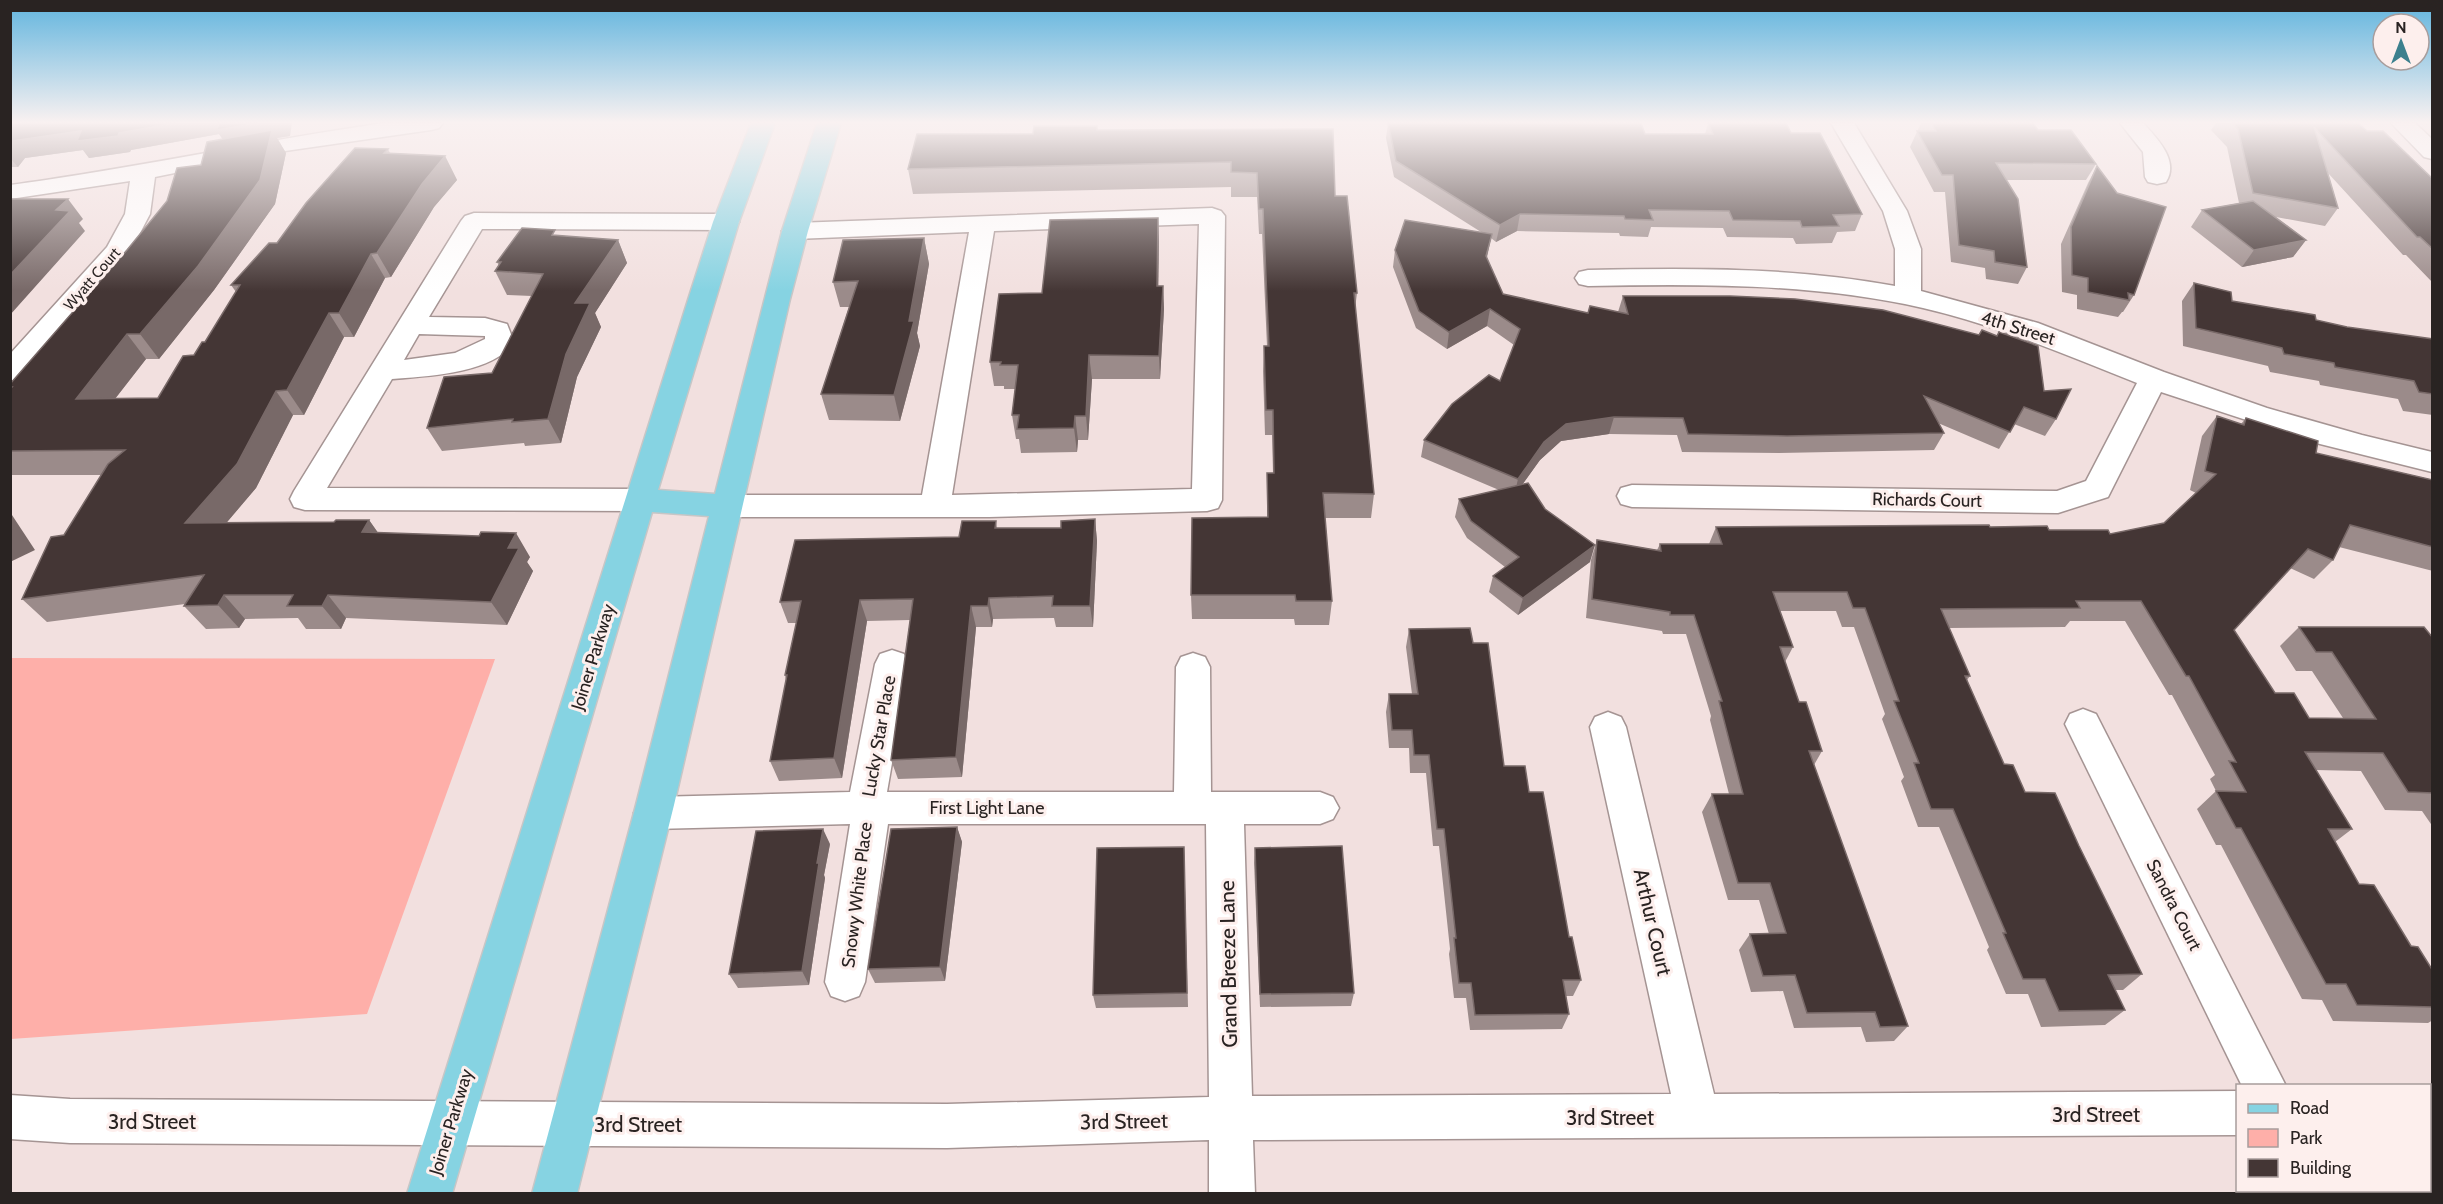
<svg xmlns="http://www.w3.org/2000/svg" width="2443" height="1204" viewBox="0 0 2443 1204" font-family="Cabin,sans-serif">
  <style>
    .green { fill: #feafa9 }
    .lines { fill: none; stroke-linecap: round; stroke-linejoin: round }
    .minor-casing { stroke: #a59493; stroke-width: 3 }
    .major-casing { stroke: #c7c6c6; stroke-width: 3 }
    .minor { fill: #fff; fill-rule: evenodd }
    .major { fill: #86d3e2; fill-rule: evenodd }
    .wall { fill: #9b8b8a }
    .shaded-wall { fill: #786968 }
    .building { fill: #443635; stroke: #786968; stroke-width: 1.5 }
    .labels { text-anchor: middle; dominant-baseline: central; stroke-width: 6; stroke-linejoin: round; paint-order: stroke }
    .far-street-label { font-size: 15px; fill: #292322; stroke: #fdefed }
    .street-label { font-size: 18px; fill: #292322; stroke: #fdefed }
    .near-street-label { font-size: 21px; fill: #292322; stroke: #fdefed }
  </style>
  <rect width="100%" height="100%" fill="#f2e0df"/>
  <polygon class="green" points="11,658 495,659 367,1014 11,1039"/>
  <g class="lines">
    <g class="minor-casing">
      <g id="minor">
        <path d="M384 123H443L439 128 431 130 278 152 155 177 150 214 130 252 20 379 10 381V354L107 247 125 214 130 181 10 199V185C136 168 259 141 384 123Z"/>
        <path d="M1831 123H1854L1907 211 1921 249V291L2038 323 2164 372 2267 408 2362 435 2432 452V472L2316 443 2161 392 2108 497 2058 513 1632 507 1621 504 1617 496 1621 488 1632 485 2057 491 2086 481 2137 383C2066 355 1997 325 1923 308 1813 283 1700 284 1588 286L1579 284 1575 278 1579 272 1588 270C1691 268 1793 267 1895 286V249L1883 211Z"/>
        <path d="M2120 123H2143C2156 137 2180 161 2166 182L2157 184 2148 182 2145 177 2143 152Z"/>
        <polygon points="2391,123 2415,123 2432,139 2432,159 2424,157"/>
        <path d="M1212 208 1221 211 1225 216 1222 500 1218 508 1207 511 989 517H727L716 514 711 506 716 498 727 495H922L969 232 795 239 786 236 782 231 786 226 795 223ZM1199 224 1192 489 952 495 994 231Z"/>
        <path d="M474 213 726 214 735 217 739 222 735 227 726 230 482 229 429 317 485 318 507 324 514 342C493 374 426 376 392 379L327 488 641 489 652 492 656 500 652 508 641 511 305 510 294 507 290 499 294 491 461 221 465 216ZM419 334 485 336V339L455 353 404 360Z"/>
        <polygon points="892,650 904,654 909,664 887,792 1174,792 1176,667 1181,657 1193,653 1205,657 1210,667 1211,792 1320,792 1333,797 1339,808 1333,819 1320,824 1244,824 1252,1096 1671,1094 1590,727 1595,717 1608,712 1621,717 1626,727 1714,1094 2238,1091 2238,1135 1253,1140 1255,1194 1209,1194 1209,1140 947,1148 70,1143 10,1139 10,1095 70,1099 947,1104 1209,1097 1206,824 888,824 865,982 859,996 845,1001 831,996 825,982 850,824 653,829 640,824 634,813 640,802 653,797 850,792 875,664 880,654"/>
        <polygon points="2083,709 2096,714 2286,1086 2242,1086 2065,724 2070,714"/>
        <rect x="2430" y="1090" width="2" height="44"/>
      </g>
    </g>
    <g class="major-casing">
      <polygon id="major" points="751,123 775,123 739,222 658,490 715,494 782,231 817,123 841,123 808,231 790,299 674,805 577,1194 532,1194 636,805 709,516 652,512 452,1194 407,1194 688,300 713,222"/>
    </g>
    <use href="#minor" class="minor"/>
    <use href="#major" class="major"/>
  </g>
  <g class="wall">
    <polygon points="10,123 290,136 277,138 286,153 275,204 214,290 159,359 146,359 115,399 158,398 205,342 236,292 231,285 277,243 388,149 390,153 445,156 457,180 434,207 391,277 385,278 354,337 344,337 304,415 293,415 256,488 226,523 334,522 369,520 378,533 530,557 527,562 533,571 507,625 346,618 341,629 306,629 298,618 245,619 239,628 206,629 184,606 185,604 47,622 22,599 64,535 102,475 10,475 10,384 223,139 219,134 131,150 130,152 89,158 83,150 25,158 18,167 10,167"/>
    <polygon points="1388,123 1645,134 1705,134 1708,123 1791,133 1862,214 1855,231 1837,232 1832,243 1796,244 1793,238 1727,237 1723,228 1651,227 1648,237 1620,236 1619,233 1517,231 1496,242 1491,238 1487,258 1503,294 1588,313 1618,312 1623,296 2044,391 2056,419 2045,436 2014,424 1999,449 1938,423 1944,433 1934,450 1779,453 1682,452 1677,435 1609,434 1561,441 1540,460 1522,485 1545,509 1590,562 1518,615 1489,592 1493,576 1505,567 1467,538 1455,517 1459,499 1499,490 1421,457 1424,440 1500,381 1514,345 1487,326 1447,349 1416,328 1393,267 1395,250 1481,232 1394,177 1386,138"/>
    <polygon points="1921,123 2033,123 2038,130 2096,164 2086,180 2006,180 2027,267 2018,284 1986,279 1985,268 1951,262 1945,192 1934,192 1910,147"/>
    <polygon points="2216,123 2358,123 2367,131 2433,179 2433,283 2406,255 2403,255 2328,173 2338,208 2325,226 2276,217 2306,240 2293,257 2242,267 2191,227 2202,210 2239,203 2227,147 2211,130"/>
    <polygon points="1097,126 1097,130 1333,129 1335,196 1357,293 1355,309 1374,494 1371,518 1325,518 1332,601 1329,625 1295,625 1294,619 1192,619 1191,595 1267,517 1267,473 1273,473 1272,435 1265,435 1263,371 1264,346 1267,346 1262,234 1259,234 1257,197 1231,197 1231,187 913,194 908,169 1033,134"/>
    <polygon points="2097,166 2134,295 2123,312 2122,312 2118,317 2077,309 2077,295 2062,292 2061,244 2088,183"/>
    <polygon points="1158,218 1159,241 1158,286 1163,286 1164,309 1160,379 1092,379 1088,440 1078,440 1077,452 1021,453 1019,439 1016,439 1012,415 1015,389 1004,389 1004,386 994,386 990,362"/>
    <polygon points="558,236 618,240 627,263 595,313 601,327 577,377 561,443 525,446 524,443 442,451 427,428 492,373 532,296 507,295 495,271 499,266 497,262"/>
    <polygon points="924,238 929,264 917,333 920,346 900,421 829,420 821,394 849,307 840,307 833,282"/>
    <polygon points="2194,283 2232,301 2347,327 2433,339 2433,415 2403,411 2398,399 2320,385 2319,381 2270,372 2268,366 2183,346 2182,301"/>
    <polygon points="2217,416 2241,424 2246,418 2316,453 2433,480 2433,571 2339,547 2333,560 2314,579 2290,568 2234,630 2275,693 2309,718 2343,718 2312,671 2296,671 2280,646 2299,627 2433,638 2433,827 2422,811 2385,810 2361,771 2316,770 2352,829 2335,842 2359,884 2411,946 2433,971 2433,1020 2428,1023 2333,1021 2322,1000 2302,999 2221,845 2216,845 2197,809 2216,791 2210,779 2215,775 2172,695 2169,695 2125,621 2070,621 2065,627 1949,628 1970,676 1967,680 2004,764 2025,792 2079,846 2142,974 2123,990 2115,990 2125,1010 2105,1025 2041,1027 2028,994 2006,994 1987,950 1989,947 1939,827 1918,827 1901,781 1904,777 1882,719 1885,714 1854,627 1842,627 1836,611 1780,611 1793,647 1785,662 1799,702 1822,751 1814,765 1908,1026 1894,1041 1866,1042 1861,1027 1794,1028 1783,991 1751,992 1739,950 1750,934 1769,934 1759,900 1728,900 1702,812 1712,794 1729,794 1710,720 1711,716 1686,634 1663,634 1662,631 1586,618 1591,560 1597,540 1657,550 1660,544 1709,544 1716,527 1990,527 2110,534 2164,523 2196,493 2190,490 2202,436"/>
    <polygon points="1095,519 1097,541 1093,627 1056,627 1054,618 993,619 992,627 976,627 962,777 898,779 891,760 910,620 867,621 842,778 779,781 770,761 786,680 785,675 797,623 788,623 780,602 959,537 996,521 997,528 1061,528"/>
    <polygon points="1409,629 1473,643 1504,766 1529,792 1581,980 1573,996 1566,996 1569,1014 1562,1029 1470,1030 1466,998 1454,998 1449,954 1450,949 1439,846 1433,846 1426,773 1410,773 1409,748 1389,748 1386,712 1389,694 1412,694 1406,647"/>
    <polygon points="957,827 962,842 945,981 875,983 868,969"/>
    <polygon points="830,844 824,875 825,878 809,985 738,988 729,974"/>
    <polygon points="1184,847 1188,1007 1096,1008 1093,995"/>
    <polygon points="1255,848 1354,993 1351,1006 1260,1007 1254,863"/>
  </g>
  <g class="shaded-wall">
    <polygon points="176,123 292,123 290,136 277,138 286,153 275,204 214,290 159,359 140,334 228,147 219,134 131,150 130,152 89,158 83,150 25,158 18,167 10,158 10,143 12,141 81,131"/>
    <polygon points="445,156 457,180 434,207 391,277 377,253 422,184"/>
    <polygon points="68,199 83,219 79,223 85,231 10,315 10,275 56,210"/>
    <polygon points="1520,214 1517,231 1496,242 1500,225"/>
    <polygon points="1158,218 1159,241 1158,309 1157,286"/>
    <polygon points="1492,234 1488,251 1483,273 1486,256"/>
    <polygon points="924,238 929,264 917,333 920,346 900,421 894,395"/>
    <polygon points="618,240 627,263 595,313 601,327 577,377 561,443 548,419 575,303"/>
    <polygon points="2306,240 2293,257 2242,267 2254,250"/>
    <polygon points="371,254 385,278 354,337 339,313"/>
    <polygon points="1163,286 1164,309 1160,379 1159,356"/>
    <polygon points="1490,309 1487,326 1447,349 1449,332"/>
    <polygon points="329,313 344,337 304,415 287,390"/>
    <polygon points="127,334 146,359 96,423 76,399"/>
    <polygon points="1089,355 1092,379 1088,440 1086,416"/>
    <polygon points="276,391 293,415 256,488 206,547 185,523"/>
    <polygon points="1075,416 1078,440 1077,452 1074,428"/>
    <polygon points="1614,417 1609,434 1561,441 1540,460 1514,496 1518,479 1544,442 1566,424"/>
    <polygon points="10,512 35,550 10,562"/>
    <polygon points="1095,519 1097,541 1093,627 1090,606"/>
    <polygon points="369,520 386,544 362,532"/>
    <polygon points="516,533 530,557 527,562 533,571 507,625 491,602 508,548"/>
    <polygon points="1595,545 1590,562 1518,615 1523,598"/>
    <polygon points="224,595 245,619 239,628 218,605"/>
    <polygon points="328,595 346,618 341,629 322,606"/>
    <polygon points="989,598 993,619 992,627 988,606"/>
    <polygon points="860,600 867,621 842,778 834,758"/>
    <polygon points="971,606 976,627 962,777 956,757"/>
    <polygon points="957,827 962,842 945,981 940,967"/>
    <polygon points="823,829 830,844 824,875 825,878 809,985 802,971 817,863"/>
  </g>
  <g class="building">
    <polygon points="10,123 176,123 119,133 118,136 77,141 81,131 12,141 10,143"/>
    <polygon points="219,123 258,123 217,130"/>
    <polygon points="1388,123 1641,123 1645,134 1713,134 1708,123 1786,123 1791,133 1820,133 1862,214 1833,215 1839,226 1802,227 1800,221 1733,220 1729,211 1649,210 1653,220 1625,219 1624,216 1520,214 1500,225 1396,161"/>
    <polygon points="1931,123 2033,123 2038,130 2071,130 2096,164 1996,163 2018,199 2027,267 1995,262 1994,251 1959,245 1953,175 1942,175 1917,131 1936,131"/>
    <polygon points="2232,123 2358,123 2367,131 2383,131 2433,179 2433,249 2420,237 2417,237 2314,127 2338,208 2253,193 2238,129"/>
    <polygon points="1034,126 1097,126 1097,130 1333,129 1335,196 1347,196 1357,293 1354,293 1374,494 1323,493 1332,601 1296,601 1295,595 1191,595 1192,518 1268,517 1267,473 1274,473 1273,410 1266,410 1264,346 1269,346 1263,209 1259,209 1257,173 1231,172 1231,162 908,169 917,134 1033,134"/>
    <polygon points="272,130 260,180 198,266 140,334 127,334 76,399 158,398 183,356 194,355 202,342 205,342 240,285 231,285 269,243 277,243 306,203 355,148 388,149 384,153 445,156 422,184 377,253 371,254 339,313 329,313 287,390 276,391 237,464 185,523 334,522 336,520 369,520 362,532 479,536 481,532 516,533 508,548 519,548 491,602 328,595 322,606 287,606 293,595 224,595 218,605 184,606 204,575 22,599 51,537 64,535 108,464 125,450 10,451 10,389 12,387 10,387 10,384 127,250 167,201 177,168 201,165 207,142"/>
    <polygon points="2097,166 2117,193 2166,207 2134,295 2128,293 2129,300 2088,292 2088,278 2072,275 2071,227"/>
    <polygon points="10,199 68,199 56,210 70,211 10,275"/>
    <polygon points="2253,201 2306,240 2254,250 2202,210"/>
    <polygon points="1158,218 1157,286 1163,286 1159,356 1089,355 1086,416 1075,416 1074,428 1017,429 1019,415 1012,415 1018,365 1000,365 1001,362 990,362 999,294 1042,293 1050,220"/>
    <polygon points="1405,220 1492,234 1486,256 1503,294 1588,313 1590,306 1628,314 1623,296 1730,296 1795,299 1883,310 1979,335 1982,330 1997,336 1999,332 2038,346 2044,391 2071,389 2056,419 2024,407 2010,432 1924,396 1944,433 1787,436 1688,434 1683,418 1614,417 1566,424 1544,442 1518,479 1424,440 1452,404 1489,375 1500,381 1520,329 1490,309 1449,332 1419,311 1395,250"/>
    <polygon points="522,228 555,230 552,235 618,240 575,303 590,303 566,354 548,419 512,422 513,419 427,428 444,377 492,373 543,274 495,271 501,262 497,262"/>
    <polygon points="924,238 909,321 914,321 894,395 821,394 858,281 833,282 843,240"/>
    <polygon points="2194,283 2231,292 2232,301 2315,315 2316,320 2347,327 2433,339 2433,394 2419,392 2414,381 2335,367 2334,363 2284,354 2282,348 2196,328"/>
    <polygon points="2217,416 2244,425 2246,418 2318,441 2316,453 2433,480 2433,547 2350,525 2333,560 2308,549 2234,630 2275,693 2294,693 2309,718 2376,719 2332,652 2316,652 2299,627 2424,627 2433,638 2433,793 2408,792 2383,753 2305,752 2352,829 2328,829 2359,884 2374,885 2411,946 2418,947 2433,971 2433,1007 2357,1005 2346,984 2326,984 2241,828 2236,828 2216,791 2246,792 2229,761 2236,762 2189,676 2186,676 2141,601 2076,601 2080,608 1941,609 1970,676 1965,676 2004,764 2013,765 2025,792 2055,793 2079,846 2142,974 2108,975 2125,1010 2059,1011 2045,979 2023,979 2003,933 2006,933 1953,809 1931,809 1914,763 1919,763 1894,701 1899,701 1865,608 1853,608 1847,592 1773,592 1793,647 1780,647 1799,702 1806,702 1822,751 1809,751 1908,1026 1880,1027 1875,1012 1807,1013 1795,975 1763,976 1750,934 1786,933 1770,883 1738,883 1712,794 1743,794 1719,701 1722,701 1694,615 1670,615 1670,612 1592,599 1597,540 1661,551 1660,544 1722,544 1716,527 1989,525 1990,527 2047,526 2049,530 2108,530 2110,534 2164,523 2216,474 2205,471"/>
    <polygon points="1528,483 1545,509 1595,545 1523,598 1493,576 1519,557 1471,521 1459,499"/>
    <polygon points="1095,519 1090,606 1052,606 1053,596 989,598 988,606 971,606 956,757 891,760 913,599 860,600 834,758 770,761 787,675 785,675 801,601 780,602 795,540 959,537 962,521 996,521 995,528 1061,528 1061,521"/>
    <polygon points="1470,628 1473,643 1488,643 1504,766 1525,766 1529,792 1543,792 1569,937 1572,937 1581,980 1563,980 1569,1014 1475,1015 1471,983 1459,983 1454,938 1456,938 1444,829 1437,829 1429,755 1414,755 1412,730 1392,730 1389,694 1418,694 1409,629"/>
    <polygon points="957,827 940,967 868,969 891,829"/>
    <polygon points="823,829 817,863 819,863 802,971 729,974 756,831"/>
    <polygon points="1342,846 1354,993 1260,994 1255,848"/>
    <polygon points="1184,847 1187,993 1093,995 1097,848"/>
  </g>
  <linearGradient id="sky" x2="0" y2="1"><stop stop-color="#60b4de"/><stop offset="0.42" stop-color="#f9f1f1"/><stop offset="1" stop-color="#f9f1f1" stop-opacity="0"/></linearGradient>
  <rect width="2443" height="291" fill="url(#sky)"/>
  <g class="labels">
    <g class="far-street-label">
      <text transform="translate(92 279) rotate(-49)">Wyatt Court</text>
    </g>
    <g class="street-label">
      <text transform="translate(2018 328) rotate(17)">4th Street</text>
      <text transform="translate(1927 500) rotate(1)">Richards Court</text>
      <text transform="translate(593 657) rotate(-73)">Joiner Parkway</text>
      <text transform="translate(879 736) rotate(-80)">Lucky Star Place</text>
      <text x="987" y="808">First Light Lane</text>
      <text transform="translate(857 895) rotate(-83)">Snowy White Place</text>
      <text transform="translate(2174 905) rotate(63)">Sandra Court</text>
      <text transform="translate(451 1122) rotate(-73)">Joiner Parkway</text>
    </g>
    <g class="near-street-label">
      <text transform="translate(1653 922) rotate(77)">Arthur Court</text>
      <text transform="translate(1228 964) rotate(-91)">Grand Breeze Lane</text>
      <text x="2096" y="1114">3rd Street</text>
      <text x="1610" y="1117">3rd Street</text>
      <text x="152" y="1121">3rd Street</text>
      <text transform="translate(1124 1121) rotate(-1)">3rd Street</text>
      <text x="638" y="1124">3rd Street</text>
    </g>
  </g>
  <rect width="2443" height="1204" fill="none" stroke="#292322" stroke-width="24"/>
  <rect x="2236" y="1084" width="195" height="108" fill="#fdefed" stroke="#a89d9c" stroke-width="1.5"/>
  <rect x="2248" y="1104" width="30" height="9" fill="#86d3e2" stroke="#a89d9c" stroke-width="1.5"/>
  <text x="2290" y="1114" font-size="18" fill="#292322">Road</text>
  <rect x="2248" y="1129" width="30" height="18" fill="#feafa9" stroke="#a89d9c" stroke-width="1.5"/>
  <text x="2290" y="1144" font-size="18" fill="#292322">Park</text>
  <rect x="2248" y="1159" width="30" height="18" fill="#443635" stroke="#a89d9c" stroke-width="1.5"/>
  <text x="2290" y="1174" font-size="18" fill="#292322">Building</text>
  <g transform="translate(2401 42)"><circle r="28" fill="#fdefed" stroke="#a89d9c" stroke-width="1.5"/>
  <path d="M0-4.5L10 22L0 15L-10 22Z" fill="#3c808e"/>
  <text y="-9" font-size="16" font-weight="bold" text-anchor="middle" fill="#292322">N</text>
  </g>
</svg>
